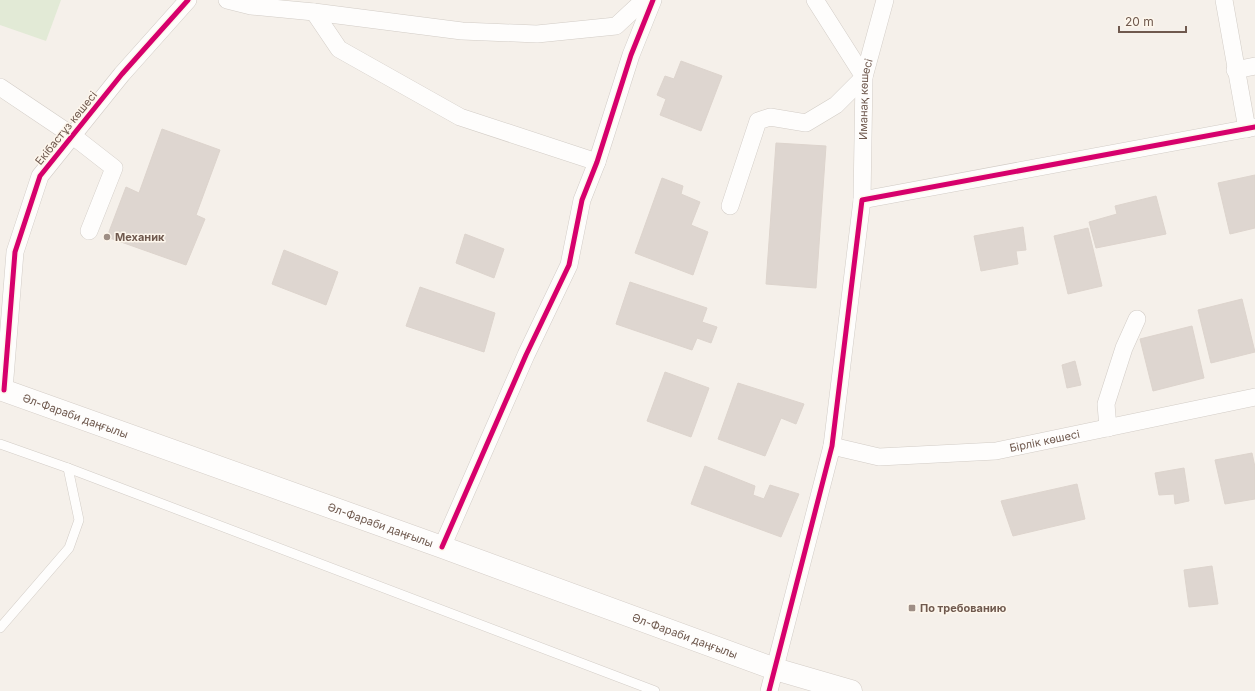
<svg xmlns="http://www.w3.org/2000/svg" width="1255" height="691" viewBox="0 0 1255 691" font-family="Inter,sans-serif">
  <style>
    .green { fill: #e2ead6 }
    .building { fill: #ded6d0; stroke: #ddd4cd }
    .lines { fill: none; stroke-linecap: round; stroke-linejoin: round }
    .service-casing { stroke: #d2ccc6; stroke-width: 10 }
    .minor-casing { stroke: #d2ccc6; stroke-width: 18 }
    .secondary-casing { stroke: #d4cdc7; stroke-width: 23 }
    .service { stroke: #fefdfc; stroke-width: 9 }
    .minor { stroke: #fefdfc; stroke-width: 17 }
    .secondary { stroke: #fefdfc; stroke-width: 22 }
    .cycleway-casing { stroke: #fdf6ec; stroke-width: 8 }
    .cycleway { stroke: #d6006c; stroke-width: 5 }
    .poi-dot { fill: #9e8e85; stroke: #fdf6ec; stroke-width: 1.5 }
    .labels { text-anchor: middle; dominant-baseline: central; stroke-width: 3; stroke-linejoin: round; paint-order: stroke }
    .street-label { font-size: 11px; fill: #6f594e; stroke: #fdf6ec }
    .poi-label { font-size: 11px; font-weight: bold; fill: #6f594e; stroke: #fdf6ec; text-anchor: start }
  </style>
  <rect width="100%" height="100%" fill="#f5f0ea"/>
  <polygon class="green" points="0,0 61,0 46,41 0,25"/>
  <g class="building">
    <polygon points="681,61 722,76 701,131 660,115 666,99 657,95 665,76 674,79"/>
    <polygon points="162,129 220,150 196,215 205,219 186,265 107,237 126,187 139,193"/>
    <polygon points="776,143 826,146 816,288 766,284"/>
    <polygon points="1255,175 1255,228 1230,234 1218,183"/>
    <polygon points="662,178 683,186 681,194 700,202 691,225 708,232 693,275 635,253"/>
    <polygon points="1156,196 1166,234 1096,248 1089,222 1117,214 1115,206"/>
    <polygon points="1023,227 1026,250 1016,251 1018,264 981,271 974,236"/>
    <polygon points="1088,228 1102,286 1068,294 1054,236"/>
    <polygon points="465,234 504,249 494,278 456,263"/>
    <polygon points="284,250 338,272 326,305 272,284"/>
    <polygon points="630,282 707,308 702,322 717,327 711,343 697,338 692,350 616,324"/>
    <polygon points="420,287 495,313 484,352 406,326"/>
    <polygon points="1242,299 1255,352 1211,363 1198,310"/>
    <polygon points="1192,326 1204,378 1153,391 1140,339"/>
    <polygon points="1075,361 1081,385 1067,388 1062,365"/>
    <polygon points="665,372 709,388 691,437 647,421"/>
    <polygon points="738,383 804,404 796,424 781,418 765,456 718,439"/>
    <polygon points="1252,453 1255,467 1255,499 1225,504 1215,460"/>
    <polygon points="705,466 755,486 753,495 764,499 770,485 799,494 781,537 691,504"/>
    <polygon points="1184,468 1189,501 1175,504 1174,494 1159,495 1155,473"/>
    <polygon points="1077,484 1085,519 1013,536 1001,501"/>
    <polygon points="1212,566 1218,604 1189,607 1184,570"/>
  </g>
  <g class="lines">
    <g class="service-casing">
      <g id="service">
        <polyline points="0,444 68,468 655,691"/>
        <polyline points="0,628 69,548 79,520 68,468"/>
      </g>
    </g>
    <g class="minor-casing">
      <g id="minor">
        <polyline points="227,0 251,6 314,12 462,31 537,34 616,26 644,0"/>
        <polyline points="1224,0 1247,129"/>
        <polyline points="314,12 339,49 460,117 597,162"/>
        <polyline points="1235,70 1255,66"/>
        <polyline points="0,87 73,136 114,168 89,231"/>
        <path id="s1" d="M862 200 864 77 885 0"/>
        <polyline points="730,206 758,121 770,117 806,123 836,105 864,77 815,0"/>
        <polyline points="4,390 15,252 40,176 122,74 188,0"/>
        <polyline points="1108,428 1106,404 1124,348 1137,319"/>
        <path id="s2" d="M832 446 879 457 996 451 1255 397"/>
        <polyline points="442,547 526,355 569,265 582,200 597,162 631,55 653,0"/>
        <polyline points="769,691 832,446 862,200 1255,127"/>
      </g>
    </g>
    <g class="secondary-casing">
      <g id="secondary">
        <path id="s3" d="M0 389 442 547 775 669 851 691"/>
      </g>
    </g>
    <use href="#service" class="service"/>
    <use href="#minor" class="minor"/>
    <use href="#secondary" class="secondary"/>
    <g class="cycleway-casing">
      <g id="cycleway">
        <polyline points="4,390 15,252 40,176 122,74 188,0"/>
        <polyline points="442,547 526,355 569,265 582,200 597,162 631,55 653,0"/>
        <polyline points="769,691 832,446 862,200 1255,127"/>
      </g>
    </g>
    <use href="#cycleway" class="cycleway"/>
  </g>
  <g class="poi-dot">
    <circle cx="107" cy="237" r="4"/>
    <rect x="908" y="604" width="8" height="8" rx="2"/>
  </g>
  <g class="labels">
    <g class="street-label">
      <text stroke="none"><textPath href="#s1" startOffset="101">Иманақ көшесі</textPath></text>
      <text transform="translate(66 128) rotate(-51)">Екібастұз көшесі</text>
      <text stroke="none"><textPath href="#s3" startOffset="80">Әл-Фараби даңғылы</textPath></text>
      <text stroke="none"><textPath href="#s2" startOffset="215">Бірлік көшесі</textPath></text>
      <text stroke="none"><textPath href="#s3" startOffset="404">Әл-Фараби даңғылы</textPath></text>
      <text stroke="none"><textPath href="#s3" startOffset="728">Әл-Фараби даңғылы</textPath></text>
    </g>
    <g class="poi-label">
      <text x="115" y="237">Механик</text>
      <text x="920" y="608">По требованию</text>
    </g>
  </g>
  <path d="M1119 26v6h67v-6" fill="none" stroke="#6f594e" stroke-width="2"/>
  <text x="1125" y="26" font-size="12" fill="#6f594e" stroke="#fdf6ec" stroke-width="3" paint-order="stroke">20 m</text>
</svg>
